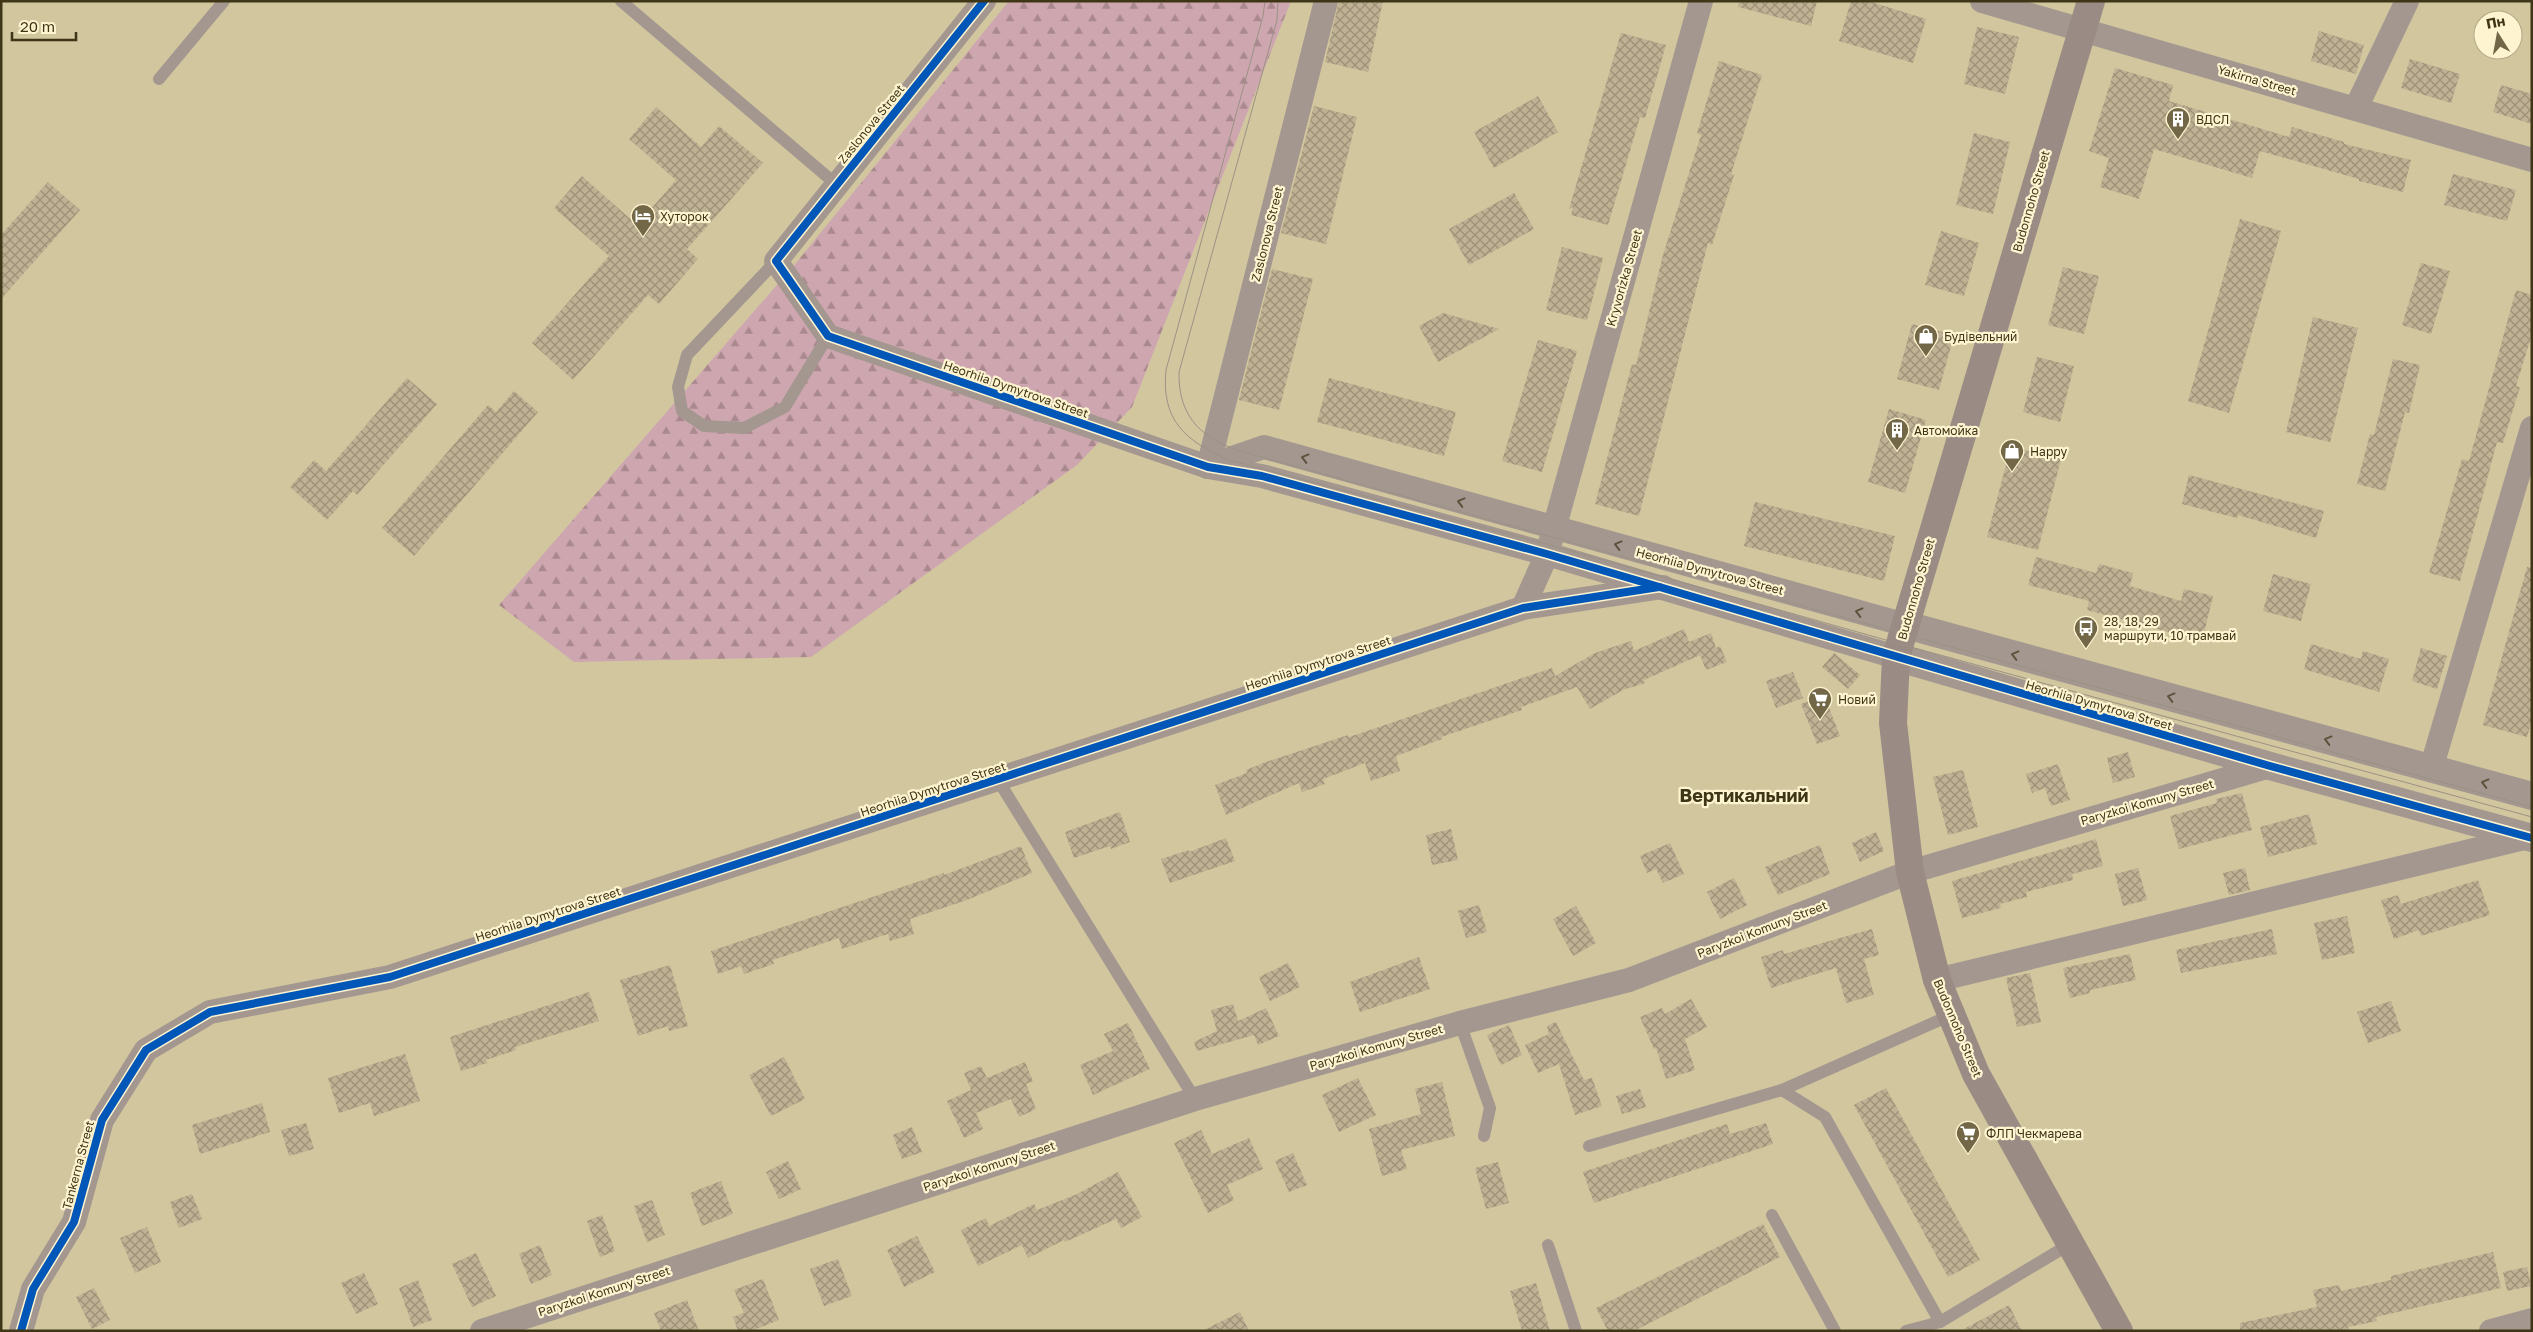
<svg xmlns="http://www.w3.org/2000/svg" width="2533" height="1332" viewBox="0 0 2533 1332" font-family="'Golos Text',sans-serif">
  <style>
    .forest { fill: url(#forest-firs) }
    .building { fill: url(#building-cross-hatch) }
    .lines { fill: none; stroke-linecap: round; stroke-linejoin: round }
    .service { stroke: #a39790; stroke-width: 12 }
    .minor { stroke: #a39790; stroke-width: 24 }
    .tertiary { stroke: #a39790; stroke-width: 28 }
    .secondary { stroke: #9a8c84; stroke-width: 28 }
    .tram { stroke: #9b9284; stroke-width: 1 }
    .cycleway-casing { stroke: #fef4d0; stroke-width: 11 }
    .cycleway { stroke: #0057b8; stroke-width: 8 }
    .oneway { stroke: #5d533c }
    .labels { text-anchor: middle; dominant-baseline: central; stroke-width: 4.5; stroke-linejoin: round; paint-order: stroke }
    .street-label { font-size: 12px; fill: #3f3618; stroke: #fef4d0 }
    .poi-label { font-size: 12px; fill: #3f3618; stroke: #fef4d0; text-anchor: start }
    .district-label { font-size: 18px; font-weight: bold; fill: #3f3618; stroke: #fef4d0 }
  </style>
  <defs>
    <pattern id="forest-firs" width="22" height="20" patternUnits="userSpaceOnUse" patternTransform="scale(1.25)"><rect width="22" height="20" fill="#cea6b0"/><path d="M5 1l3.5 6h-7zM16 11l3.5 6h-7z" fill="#a9888e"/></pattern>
    <pattern id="building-cross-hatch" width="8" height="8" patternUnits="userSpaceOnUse" patternTransform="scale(1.25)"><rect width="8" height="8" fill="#bfb193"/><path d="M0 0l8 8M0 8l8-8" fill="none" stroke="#9d9177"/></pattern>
  </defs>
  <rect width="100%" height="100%" fill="#d1c69e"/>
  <polygon class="forest" points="1009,1 1291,1 1132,407 1077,465 811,657 574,662 499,605 796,263"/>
  <g class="building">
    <polygon points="1339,1 1383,1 1368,72 1325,62"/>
    <polygon points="1739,1 1817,1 1811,26 1738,7"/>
    <polygon points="1851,1 1868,1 1926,19 1913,63 1839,41"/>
    <polygon points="1977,27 2019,37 2005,94 1964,84"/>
    <polygon points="2319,31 2364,45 2356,74 2311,61"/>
    <polygon points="1621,33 1666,45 1645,118 1640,117 1608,225 1571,215 1573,207 1569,209"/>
    <polygon points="2410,59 2460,74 2451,103 2401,88"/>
    <polygon points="1719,61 1762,75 1731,174 1734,175 1712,245 1708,243 1639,516 1595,504 1632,364 1636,365 1663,255 1701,135 1697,133"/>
    <polygon points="2115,68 2173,85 2169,101 2289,137 2292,127 2344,142 2344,144 2411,160 2403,192 2359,181 2359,179 2260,151 2252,178 2154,149 2139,199 2100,187 2109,158 2089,151"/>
    <polygon points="2501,85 2532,94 2532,124 2493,112"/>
    <polygon points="1538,96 1558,132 1494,168 1474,132"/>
    <polygon points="1314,106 1357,117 1326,244 1281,233"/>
    <polygon points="656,107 701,147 719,126 763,163 687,249 698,259 659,304 648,295 573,380 532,343 609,256 554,208 582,176 637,225 676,180 629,139"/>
    <polygon points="1974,133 2010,142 1993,214 1956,205"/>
    <polygon points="2453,174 2516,190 2507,221 2444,205"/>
    <polygon points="48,182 80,210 1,299 1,235"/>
    <polygon points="1514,193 1534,229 1469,265 1449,229"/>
    <polygon points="2240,219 2281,231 2229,413 2188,401"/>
    <polygon points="1941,231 1979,243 1964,296 1925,285"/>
    <polygon points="1562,247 1603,258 1587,320 1546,310"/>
    <polygon points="2421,263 2450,271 2431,334 2402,325"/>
    <polygon points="2063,267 2099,276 2084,334 2048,325"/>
    <polygon points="1272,269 1313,279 1279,410 1239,400"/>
    <polygon points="2516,290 2532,295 2532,334 2516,386 2520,387 2503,443 2497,442 2460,581 2429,573 2462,459 2469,461"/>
    <polygon points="1443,313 1499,329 1438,362 1419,326"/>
    <polygon points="2313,317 2358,328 2330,442 2286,432"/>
    <polygon points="1912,324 1954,335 1939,390 1897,379"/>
    <polygon points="1538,340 1577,351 1542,472 1502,461"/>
    <polygon points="2037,357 2074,366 2060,422 2023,412"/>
    <polygon points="2393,359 2420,365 2409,413 2405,412 2385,491 2357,484 2370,434 2374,435"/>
    <polygon points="407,378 437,404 357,495 353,491 327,520 290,487 314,460 326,471"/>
    <polygon points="1329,378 1456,412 1444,456 1317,422"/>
    <polygon points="514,391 538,412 414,556 382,528 488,405 496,412"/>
    <polygon points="1889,409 1926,420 1905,493 1868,482"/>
    <polygon points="2011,446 2061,459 2038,550 1987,537"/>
    <polygon points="2189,475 2324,511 2316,538 2238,515 2237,518 2182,504"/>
    <polygon points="1755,502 1895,536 1884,581 1744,546"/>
    <polygon points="2036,557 2096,573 2099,564 2133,573 2130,586 2181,601 2184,589 2213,596 2202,641 2087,610 2089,601 2028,585"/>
    <polygon points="2527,567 2532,568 2532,720 2527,737 2483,725"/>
    <polygon points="2273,574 2311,584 2301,621 2263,611"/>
    <polygon points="1684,629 1689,642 1711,633 1716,648 1720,646 1727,662 1706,670 1700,655 1644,680 1645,683 1623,690 1590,709 1577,687 1521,707 1522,710 1441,737 1442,739 1396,756 1400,771 1371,781 1365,763 1323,779 1325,784 1302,792 1299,783 1226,815 1215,785 1247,773 1246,770 1266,762 1348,735 1349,737 1385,725 1552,668 1555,676 1595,653 1631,641 1634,651"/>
    <polygon points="2311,644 2361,659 2363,651 2389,659 2379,692 2304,669"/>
    <polygon points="2421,648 2447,656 2437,689 2412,681"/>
    <polygon points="1834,653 1860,675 1848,689 1822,667"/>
    <polygon points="1793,672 1803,698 1776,708 1766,681"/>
    <polygon points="1824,695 1840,736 1817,744 1801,704"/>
    <polygon points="2128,752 2135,777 2113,783 2107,758"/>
    <polygon points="2058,764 2070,800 2051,806 2045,788 2032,793 2026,774"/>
    <polygon points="1963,770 1978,827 1948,835 1933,777"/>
    <polygon points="2242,793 2252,830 2179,849 2170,816 2217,803 2216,799"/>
    <polygon points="1120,812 1130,842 1111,849 1110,846 1074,858 1065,832"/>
    <polygon points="2309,814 2317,844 2268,857 2260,827"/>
    <polygon points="1451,829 1458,860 1432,865 1426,835"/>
    <polygon points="1876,832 1884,851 1860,862 1852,843"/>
    <polygon points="1226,838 1235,861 1170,883 1161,859 1189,850 1189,852"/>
    <polygon points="2096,839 2103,866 2072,874 2073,880 2026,892 2027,897 2000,904 2001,908 1962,918 1952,881"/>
    <polygon points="1670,843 1684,874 1663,883 1656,869 1647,873 1640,856"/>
    <polygon points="1820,845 1830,874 1778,895 1765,867"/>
    <polygon points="1021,846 1032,873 967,900 910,919 914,934 890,941 888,934 842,949 839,938 773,960 774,964 744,974 741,966 718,974 711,951 944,873 944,875"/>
    <polygon points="2138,868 2147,900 2123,906 2115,874"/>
    <polygon points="2245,868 2250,890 2229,895 2223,873"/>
    <polygon points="1734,878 1747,905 1720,919 1707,892"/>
    <polygon points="2478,880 2490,915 2421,936 2419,930 2394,939 2381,900 2398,895 2401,904"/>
    <polygon points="1479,905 1487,932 1466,938 1458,911"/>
    <polygon points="1576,906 1596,943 1573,956 1553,919"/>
    <polygon points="2347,916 2355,953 2322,960 2314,923"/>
    <polygon points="1872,929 1879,955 1864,959 1874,995 1846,1003 1836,968 1771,988 1761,957 1783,950 1784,954"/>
    <polygon points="2272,929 2277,954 2181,973 2176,950"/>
    <polygon points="2130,954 2136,980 2090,990 2090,993 2070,998 2063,968"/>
    <polygon points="1419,957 1430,989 1360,1012 1350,982"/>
    <polygon points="1288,963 1300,987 1270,1001 1259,977"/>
    <polygon points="670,965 688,1026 669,1031 668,1026 638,1036 620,980"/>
    <polygon points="2030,973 2041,1022 2017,1027 2006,978"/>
    <polygon points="589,992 599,1021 515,1047 516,1050 486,1060 487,1063 461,1071 450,1037"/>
    <polygon points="1691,999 1707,1027 1685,1039 1695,1070 1666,1079 1656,1048 1654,1049 1640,1017 1662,1008 1665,1014"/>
    <polygon points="2391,1001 2401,1031 2368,1043 2357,1012"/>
    <polygon points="1233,1004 1238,1021 1266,1008 1279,1036 1258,1045 1254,1035 1197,1051 1194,1042 1217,1031 1211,1010"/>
    <polygon points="1556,1022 1584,1080 1592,1078 1602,1106 1575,1115 1559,1064 1538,1073 1525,1045 1549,1034 1547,1026"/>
    <polygon points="1128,1023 1150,1069 1093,1095 1080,1065 1113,1051 1104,1034"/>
    <polygon points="1509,1025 1522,1055 1501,1065 1487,1035"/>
    <polygon points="405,1054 420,1101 374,1116 370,1103 339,1113 328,1078"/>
    <polygon points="784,1057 805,1099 771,1116 749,1075"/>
    <polygon points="1025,1062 1033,1081 1026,1084 1036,1109 1019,1117 1011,1099 976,1113 983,1129 964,1138 947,1101 971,1090 964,1073 981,1066 987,1078"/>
    <polygon points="1358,1078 1376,1115 1339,1132 1322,1095"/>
    <polygon points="1442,1082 1455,1136 1401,1150 1407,1169 1382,1176 1369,1129 1421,1114 1415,1089"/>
    <polygon points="1886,1088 1980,1260 1948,1277 1854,1105"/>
    <polygon points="1640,1089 1646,1107 1622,1114 1616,1096"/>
    <polygon points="262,1103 270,1132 200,1154 192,1125"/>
    <polygon points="306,1123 314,1149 289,1156 281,1130"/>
    <polygon points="1766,1123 1773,1144 1594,1203 1583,1172 1727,1124 1730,1134"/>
    <polygon points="912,1127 922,1152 902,1159 893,1135"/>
    <polygon points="1201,1130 1212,1154 1249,1138 1263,1169 1227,1185 1234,1200 1208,1213 1174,1143"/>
    <polygon points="1293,1153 1307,1185 1289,1192 1275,1161"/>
    <polygon points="788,1161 801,1189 779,1199 766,1172"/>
    <polygon points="1498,1162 1509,1203 1486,1209 1475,1168"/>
    <polygon points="1118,1172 1142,1217 1121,1228 1116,1219 1065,1242 1064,1240 1028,1258 1022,1245 978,1266 961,1230 986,1218 989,1226 1034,1204 1037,1210 1075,1195"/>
    <polygon points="721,1181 733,1214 702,1226 690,1193"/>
    <polygon points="192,1194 202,1219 179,1228 170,1202"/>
    <polygon points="652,1200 665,1235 647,1242 634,1206"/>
    <polygon points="602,1215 615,1251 600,1257 587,1221"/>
    <polygon points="1763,1224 1780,1257 1634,1331 1608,1331 1596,1308"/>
    <polygon points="147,1227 161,1262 135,1273 120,1238"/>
    <polygon points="917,1236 935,1272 904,1287 887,1250"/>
    <polygon points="540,1245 552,1275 531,1284 519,1254"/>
    <polygon points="2493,1252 2501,1288 2376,1317 2377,1321 2348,1327 2349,1331 2240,1331 2240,1323 2317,1307 2313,1290 2339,1285 2341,1291 2391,1280 2391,1276"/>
    <polygon points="476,1253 496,1296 472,1307 452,1264"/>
    <polygon points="838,1259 852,1296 824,1306 810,1269"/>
    <polygon points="2527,1267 2531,1286 2507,1291 2503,1272"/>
    <polygon points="364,1273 378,1304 356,1314 341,1283"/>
    <polygon points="763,1279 779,1320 751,1331 738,1331 733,1317 744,1313 734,1290"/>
    <polygon points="418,1280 432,1320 413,1327 399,1288"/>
    <polygon points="1536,1283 1550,1331 1522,1331 1510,1291"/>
    <polygon points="94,1288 110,1320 92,1329 76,1297"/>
    <polygon points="687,1300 699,1331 661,1331 654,1313"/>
    <polygon points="2009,1305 2022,1331 1960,1331"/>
    <polygon points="1240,1312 1249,1331 1202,1331"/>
  </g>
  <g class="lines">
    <g class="service">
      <polyline points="621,1 837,185"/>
      <polyline points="159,79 224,1"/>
      <polyline points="776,261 687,355 678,387 682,411 704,426 744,428 785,407 828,336"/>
      <polyline points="998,780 1195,1099"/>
      <polyline points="1460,1023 1490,1108 1484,1136"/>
      <polyline points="1782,1090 1825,1117 1940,1322 1906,1331"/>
      <polyline points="1589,1146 1782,1090 1951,1015"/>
      <polyline points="1772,1215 1835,1331"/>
      <polyline points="1548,1245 1576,1331"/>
      <polyline points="1940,1322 2070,1244"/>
    </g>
    <g class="minor">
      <polyline points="984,1 776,261 828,336 1208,467 1262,476 1547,554 1896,657"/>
      <polyline points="1982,1 2532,160"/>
      <polyline points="2356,108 2407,1"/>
      <polyline points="1212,465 1264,447 1906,625"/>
      <polyline points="1208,467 1326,1"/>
      <polyline points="1523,608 1547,554 1701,1"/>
      <polyline points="2431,769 2532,428"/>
      <polyline points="1937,980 2528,837"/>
      <polyline points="21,1331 33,1289 74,1222 102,1120 146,1050 210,1012 390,977 1523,608 1663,587"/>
      <polyline points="482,1331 1195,1099 1460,1023 1629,980 1910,872 2270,766"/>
      <polyline points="2491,1331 2532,1320"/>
    </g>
    <g class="tertiary">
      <polyline points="1906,625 2532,796"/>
      <polyline points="1896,657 2270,766 2532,838"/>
    </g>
    <polyline class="secondary" points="2091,1 1896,657 1893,723 1910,872 1937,980 1976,1074 2119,1331"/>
    <g class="tram">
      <path d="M1265 1 1263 16 1166 370C1161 420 1185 441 1229 460L1550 545 1900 644 2532 817"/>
      <path d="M1278 1 1277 20 1179 372C1178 419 1204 441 1247 453L2532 807"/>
    </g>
    <g class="cycleway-casing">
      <g id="cycleway">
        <polyline points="984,1 776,261 828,336 1208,467 1262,476 1547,554 2270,766 2532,838"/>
        <polyline points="21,1331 33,1289 74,1222 102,1120 146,1050 210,1012 390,977 1523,608 1659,587"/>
      </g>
    </g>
    <use href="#cycleway" class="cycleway"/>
  </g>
  <defs><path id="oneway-chevron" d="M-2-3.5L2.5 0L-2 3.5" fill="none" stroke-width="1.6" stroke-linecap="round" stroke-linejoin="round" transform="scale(1.25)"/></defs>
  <g class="oneway">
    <use href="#oneway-chevron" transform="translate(1305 458) rotate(-165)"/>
    <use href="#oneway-chevron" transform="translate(1461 502) rotate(-165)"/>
    <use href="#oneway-chevron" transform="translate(1618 545) rotate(-165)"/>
    <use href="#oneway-chevron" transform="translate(1859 612) rotate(-165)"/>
    <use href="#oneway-chevron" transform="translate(2015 655) rotate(-165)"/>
    <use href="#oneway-chevron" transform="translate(2171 697) rotate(-165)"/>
    <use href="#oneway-chevron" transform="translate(2328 740) rotate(-165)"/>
    <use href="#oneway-chevron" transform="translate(2485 783) rotate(-165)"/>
  </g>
  <defs>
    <g id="building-pin" transform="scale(1.25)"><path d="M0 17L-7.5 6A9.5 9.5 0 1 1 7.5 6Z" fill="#726847" stroke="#fef4d0"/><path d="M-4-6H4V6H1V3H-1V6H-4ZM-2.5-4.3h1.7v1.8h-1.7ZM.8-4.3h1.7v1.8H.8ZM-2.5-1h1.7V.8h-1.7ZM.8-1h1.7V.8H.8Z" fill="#fff"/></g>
    <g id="hotel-pin" transform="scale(1.25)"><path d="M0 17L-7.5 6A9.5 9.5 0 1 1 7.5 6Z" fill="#726847" stroke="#fef4d0"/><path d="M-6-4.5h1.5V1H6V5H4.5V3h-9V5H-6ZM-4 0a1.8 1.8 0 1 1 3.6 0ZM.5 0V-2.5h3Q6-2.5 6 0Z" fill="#fff"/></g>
    <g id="shop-pin" transform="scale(1.25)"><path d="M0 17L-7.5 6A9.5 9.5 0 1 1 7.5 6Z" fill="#726847" stroke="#fef4d0"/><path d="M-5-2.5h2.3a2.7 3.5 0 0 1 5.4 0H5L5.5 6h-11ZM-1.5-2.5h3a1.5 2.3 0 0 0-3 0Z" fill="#fff"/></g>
    <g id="bus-pin" transform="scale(1.25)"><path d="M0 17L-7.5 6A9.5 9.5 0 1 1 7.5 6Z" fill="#726847" stroke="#fef4d0"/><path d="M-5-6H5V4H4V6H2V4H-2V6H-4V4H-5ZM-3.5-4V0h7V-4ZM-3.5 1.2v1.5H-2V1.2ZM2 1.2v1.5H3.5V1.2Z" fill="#fff"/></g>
    <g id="supermarket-pin" transform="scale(1.25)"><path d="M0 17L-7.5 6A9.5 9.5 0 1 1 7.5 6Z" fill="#726847" stroke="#fef4d0"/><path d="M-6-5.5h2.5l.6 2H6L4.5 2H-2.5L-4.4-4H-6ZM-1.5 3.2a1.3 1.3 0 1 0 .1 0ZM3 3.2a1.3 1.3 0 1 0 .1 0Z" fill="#fff"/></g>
  </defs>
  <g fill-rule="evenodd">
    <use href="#building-pin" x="2178" y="119"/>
    <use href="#hotel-pin" x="643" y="216"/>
    <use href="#shop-pin" x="1926" y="336"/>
    <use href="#building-pin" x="1897" y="430"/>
    <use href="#shop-pin" x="2012" y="451"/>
    <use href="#bus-pin" x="2086" y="628"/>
    <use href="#supermarket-pin" x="1820" y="699"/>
    <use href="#supermarket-pin" x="1968" y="1133"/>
  </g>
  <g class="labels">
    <g class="street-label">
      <text transform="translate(2257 80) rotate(16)">Yakirna Street</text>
      <text transform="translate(871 124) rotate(-51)">Zaslonova Street</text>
      <text transform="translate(2031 201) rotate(-74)">Budonnoho Street</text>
      <text transform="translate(1267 234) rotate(-76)">Zaslonova Street</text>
      <text transform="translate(1624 278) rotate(-74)">Kryvorizka Street</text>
      <text transform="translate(1016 389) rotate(19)">Heorhiia Dymytrova Street</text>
      <text transform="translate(1710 571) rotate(15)">Heorhiia Dymytrova Street</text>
      <text transform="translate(1916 589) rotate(-74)">Budonnoho Street</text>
      <text transform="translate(1318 663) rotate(-18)">Heorhiia Dymytrova Street</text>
      <text transform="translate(2099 705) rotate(16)">Heorhiia Dymytrova Street</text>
      <text transform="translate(933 789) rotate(-18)">Heorhiia Dymytrova Street</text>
      <text transform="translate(2147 802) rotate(-16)">Paryzkoi Komuny Street</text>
      <text transform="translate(548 914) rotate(-18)">Heorhiia Dymytrova Street</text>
      <text transform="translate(1762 929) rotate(-21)">Paryzkoi Komuny Street</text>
      <text transform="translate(1958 1028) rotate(67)">Budonnoho Street</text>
      <text transform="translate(1376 1047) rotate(-16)">Paryzkoi Komuny Street</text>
      <text transform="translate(78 1165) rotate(-75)">Tankerna Street</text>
      <text transform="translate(989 1166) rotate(-18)">Paryzkoi Komuny Street</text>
      <text transform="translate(604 1291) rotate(-18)">Paryzkoi Komuny Street</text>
    </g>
    <g class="poi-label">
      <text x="2196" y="119">ВДСЛ</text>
      <text x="660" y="216">Хуторок</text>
      <text x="1944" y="336">Будівельний</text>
      <text x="1914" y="430">Автомойка</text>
      <text x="2030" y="451">Happy</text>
      <text x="2104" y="621">28, 18, 29<tspan x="2104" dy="14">маршрути, 10 трамвай</tspan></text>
      <text x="1838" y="699">Новий</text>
      <text x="1986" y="1133">ФЛП Чекмарева</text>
    </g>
    <g class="district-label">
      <text x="1744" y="795">Вертикальний</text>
    </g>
  </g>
  <rect width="2533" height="1332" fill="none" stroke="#3f3618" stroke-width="5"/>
  <g transform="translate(2498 35) rotate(349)"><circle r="24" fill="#fef4d0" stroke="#b2a886"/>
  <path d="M0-4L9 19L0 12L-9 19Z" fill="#726847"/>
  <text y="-8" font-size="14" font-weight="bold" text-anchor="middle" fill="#3f3618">Пн</text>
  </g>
  <path d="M12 32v8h64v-8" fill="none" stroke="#3f3618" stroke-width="2.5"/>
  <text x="20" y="32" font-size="15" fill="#3f3618" stroke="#fef4d0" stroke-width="4" paint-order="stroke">20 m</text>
</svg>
